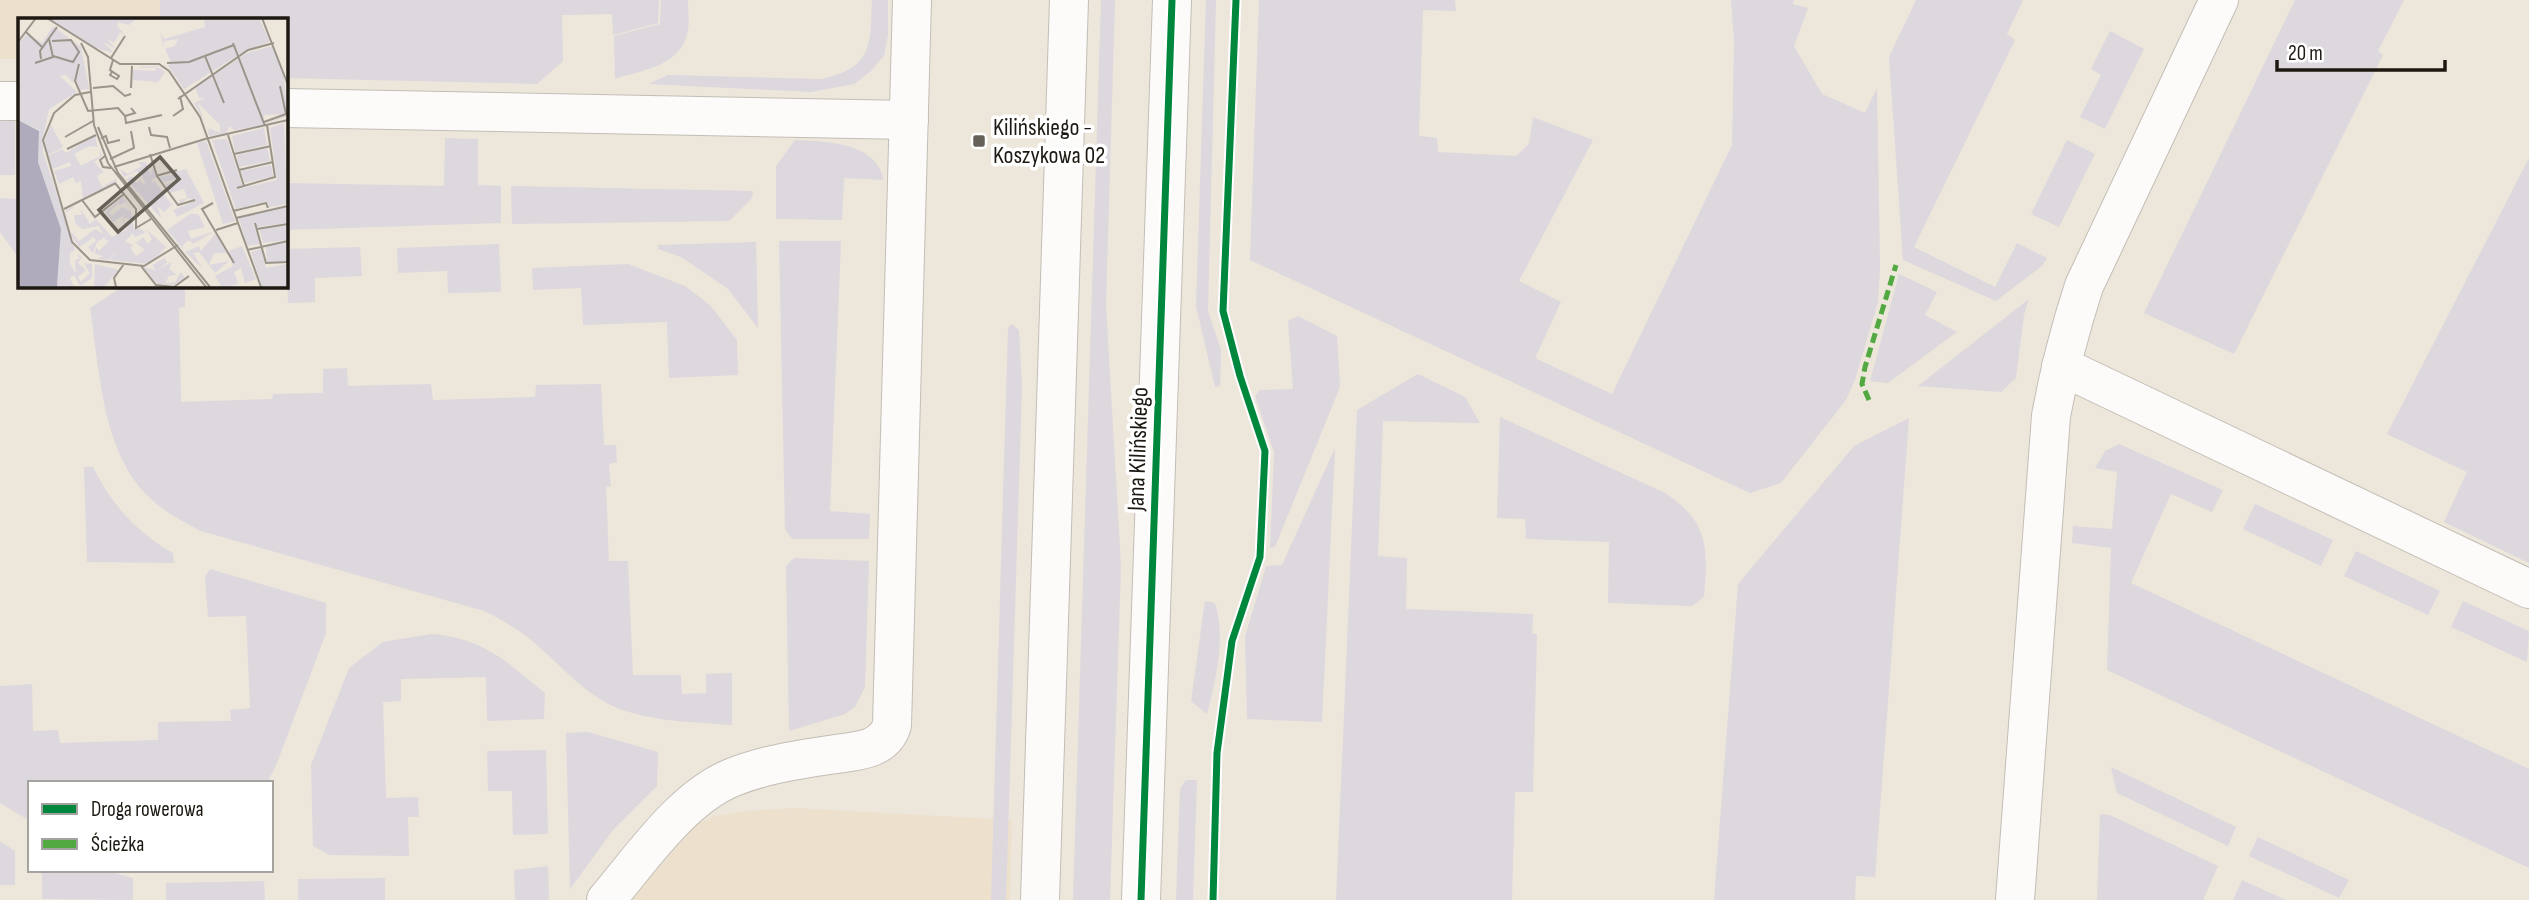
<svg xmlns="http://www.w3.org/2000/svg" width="2529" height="900" viewBox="0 0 2529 900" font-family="'Sofia Sans Condensed',sans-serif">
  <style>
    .built { fill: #ede0cd }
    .green { fill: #dcd8de }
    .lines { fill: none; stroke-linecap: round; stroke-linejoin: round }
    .minor-casing { stroke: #c3beb6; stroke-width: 40 }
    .minor { stroke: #fcfbfa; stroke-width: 38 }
    .quiet { stroke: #52a942; stroke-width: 5; stroke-dasharray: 10 5; stroke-linecap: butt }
    .cycleway-casing { stroke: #fff; stroke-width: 11 }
    .cycleway { stroke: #00873e; stroke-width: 7 }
    .poi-dot { fill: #666158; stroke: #fff; stroke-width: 2.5 }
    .labels { text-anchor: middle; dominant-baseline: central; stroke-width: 7; stroke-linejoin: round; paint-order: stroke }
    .poi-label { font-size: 24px; fill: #1d1912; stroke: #fff; text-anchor: start }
    .street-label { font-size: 24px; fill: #1d1912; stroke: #fff }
    .inset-road { fill: none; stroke: #9a948b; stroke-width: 2 }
    .view { fill: #666158; fill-opacity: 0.15; stroke: #666158; stroke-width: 3.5 }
    .inset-edge { fill: none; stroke: #1d1912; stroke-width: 3.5 }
  </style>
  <rect width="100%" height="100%" fill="#ede6db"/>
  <g class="built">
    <polygon points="0,0 160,0 160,19 19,19 19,59 0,59"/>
    <polygon points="794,808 1012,820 1010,900 631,900 697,824 716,816 737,812"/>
  </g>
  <g class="green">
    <polygon points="160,0 659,0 658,23 613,35 612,14 562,15 563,61 537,84 285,78 285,19 160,19"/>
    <path d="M661 0H688C688 11 690 24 687 34 680 66 642 70 615 79L614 36 660 24Z"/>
    <path d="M872 0H888V35L884 56 871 71 854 84 811 92 648 84 668 75 821 79C873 68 870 46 872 0Z"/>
    <polygon points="1101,0 1115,0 1106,305 1121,566 1110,900 1073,900"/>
    <polygon points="1206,0 1216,0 1208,311 1221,350 1220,386 1215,387 1196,306"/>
    <polygon points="1259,0 1455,0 1456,11 1423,10 1419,136 1437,138 1438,152 1516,156 1529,144 1533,117 1593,140 1519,281 1561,302 1535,358 1612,394 1732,145 1734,41 1731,0 1794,0 1793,4 1808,8 1794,46 1822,94 1865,113 1877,88 1880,267 1878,302 1855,380 1846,400 1781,483 1750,493 1250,260"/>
    <polygon points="1916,0 2023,0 2007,34 2015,40 1914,247 1995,287 2017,243 2047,258 2042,266 1996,301 1903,260 1889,57"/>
    <polygon points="2295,0 2404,0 2378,51 2383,55 2234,354 2144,313"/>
    <polygon points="2110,31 2144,49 2105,129 2080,117 2101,75 2091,69"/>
    <rect x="0" y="120" width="15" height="55"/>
    <polygon points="445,138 478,139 478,185 501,186 501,223 285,230 285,183 444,186"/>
    <path d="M795 140C827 142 875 141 884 180L844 178 842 220 776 219V166Z"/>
    <polygon points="2067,140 2095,154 2059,227 2031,214"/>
    <polygon points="2529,158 2529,563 2444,522 2467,472 2387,434"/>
    <polygon points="511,186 753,191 752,198 729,221 512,224"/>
    <polygon points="0,198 19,199 19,258 0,232"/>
    <polygon points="779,241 841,241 830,511 870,514 869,539 792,539 785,529"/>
    <polygon points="756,242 758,328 728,289 681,257 658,249 658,245"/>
    <polygon points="499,244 501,292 448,293 447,271 398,273 397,248"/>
    <polygon points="360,247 362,276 315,278 315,302 288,303 286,249"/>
    <polygon points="628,264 685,286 710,305 737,340 738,375 669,378 667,322 583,325 581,288 533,290 532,268"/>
    <polygon points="1899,274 1937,292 1925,315 1957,332 1888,383 1870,381"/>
    <path d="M125 285H185V307L179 308 181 402 272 399 273 394 323 393V369L347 368 348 386 431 384 433 400 535 397 536 385 601 384 604 445H616L617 462 609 464 611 486 606 487 609 561H628L633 675H681L682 694 706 693V674L732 673V725C695 722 655 722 620 709 585 696 558 662 530 639 516 628 500 619 484 611L201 531C183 522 166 513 151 499 101 453 100 370 90 308Z"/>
    <polygon points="2029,299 2024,315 2016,378 2001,392 1918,386"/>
    <polygon points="1298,316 1337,336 1340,387 1275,547 1270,548 1274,452 1255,396 1260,390 1293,389 1288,321"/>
    <polygon points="1012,324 1019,330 1022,386 1006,900 991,900 1008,328"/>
    <polygon points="1418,374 1465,397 1480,423 1383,421 1378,556 1407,558 1406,609 1533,614 1532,634 1537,634 1533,792 1515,792 1512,900 1336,900 1357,410"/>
    <path d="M1500 417 1665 493C1709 522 1708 548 1704 597L1692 606 1608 603 1609 542 1526 539 1525 519 1497 518Z"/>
    <polygon points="1909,418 1875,877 1856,876 1855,900 1714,900 1738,584 1854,446"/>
    <polygon points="2119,444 2223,490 2212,512 2171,494 2131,583 2529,769 2529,868 2107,670 2111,548 2072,543 2073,526 2112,529 2117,472 2095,468 2105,451"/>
    <polygon points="1335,448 1322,722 1247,719 1245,637 1266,566 1282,565"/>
    <path d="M84 467H93C111 504 137 533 173 553L174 563 87 562Z"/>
    <polygon points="2255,504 2333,540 2321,566 2243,529"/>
    <polygon points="2356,551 2440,591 2428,615 2344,576"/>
    <polygon points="794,558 869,561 865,687 855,707 845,714 789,731 786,566"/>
    <polygon points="210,569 326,603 326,633 277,763 267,783 30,783 30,821 0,803 0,686 32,684 33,731 58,730 60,743 158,740 158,722 231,721 230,710 250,708 246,616 208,617 205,577"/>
    <path d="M1205 601 1215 603C1226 638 1216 679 1207 714L1191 701Z"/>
    <polygon points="2463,601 2529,631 2527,662 2451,627"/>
    <path d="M431 634C483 638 506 661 545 693L544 719 487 721 486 677 401 679V701L383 702 386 798 418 797 419 817H408L409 856 330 855 313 846 311 765 349 668 383 642Z"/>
    <polygon points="588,732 658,752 657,786 613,830 570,889 566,733"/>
    <polygon points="546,750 548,834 513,835 512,791 488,791 487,751"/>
    <polygon points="2111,767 2236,827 2228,846 2117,793"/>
    <polygon points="1186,780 1197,780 1193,900 1176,900 1180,789"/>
    <polygon points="2100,814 2110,815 2218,866 2203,900 2097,900"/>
    <polygon points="2258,837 2349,880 2339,898 2249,856"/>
    <polygon points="0,841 15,851 15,885 0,885"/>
    <polygon points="548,866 549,900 515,900 514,870"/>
    <polygon points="42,870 103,870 133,878 133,900 42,899"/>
    <polygon points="385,878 385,900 298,900 298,879"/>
    <polygon points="2242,880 2286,900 2233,900"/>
    <polygon points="264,881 265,900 166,900 166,883"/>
  </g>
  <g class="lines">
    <g class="minor-casing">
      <g id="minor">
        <polyline points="0,101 19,101"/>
        <polyline points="285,108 909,120"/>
        <polyline points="2061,366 2529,589"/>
        <path d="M606 900C641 859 681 799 731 778 763 765 796 760 829 755 853 751 884 752 892 725L912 0"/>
        <polyline points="1040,900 1069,0"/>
        <polyline points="1141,900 1172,0"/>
        <path d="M2015 900 2051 416C2059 372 2070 329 2084 286L2219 0"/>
      </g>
    </g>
    <use href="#minor" class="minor"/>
    <polyline class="quiet" points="1869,400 1862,384 1865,367 1896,265"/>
    <g class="cycleway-casing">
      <g id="cycleway">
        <polyline points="1141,900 1172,0"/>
        <polyline points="1213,900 1217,753 1232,641 1260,557 1265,451 1240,376 1223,311 1236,0"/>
      </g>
    </g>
    <use href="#cycleway" class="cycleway"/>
  </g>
  <rect class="poi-dot" x="972" y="134" width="14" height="14" rx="3.5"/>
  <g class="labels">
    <g class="poi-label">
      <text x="993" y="127">Kilińskiego -<tspan x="993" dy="28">Koszykowa 02</tspan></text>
    </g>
    <g class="street-label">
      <text transform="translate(1138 449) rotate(-88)">Jana Kilińskiego</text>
    </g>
  </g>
  <g transform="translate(18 18)">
    <rect width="270" height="270" fill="#ede6db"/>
    <path d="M31 0H119L111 7 100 4 99 8 107 17 102 14 96 25 88 20 98 31 85 24 96 35 78 30ZM186 0H241L252 24 230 31 166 71 150 48 153 44 147 31 157 28 160 21 146 23V29L142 14 146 21 187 9ZM35 8 63 29 71 71 62 72 58 62 63 46 55 65 48 57 42 58 59 74 31 91 25 119V134L57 232 52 235V246L58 256 57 242 62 241 59 236 64 239 60 245 68 252 60 259 63 264 72 255 66 245 74 246V260L62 268 56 257 52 260 56 269H39L43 211 20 144 21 112 0 102V26L10 15 24 25ZM255 28 266 57 269 98 248 106 269 96 246 97V107L216 112 212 108 208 115 192 118 190 116 191 110 202 115V107L180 85 186 103 176 85 187 80H181L177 69 229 35ZM138 48 147 54 140 64 115 62V52L138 53V49L125 50 120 49ZM266 105 269 186 251 189 249 183 218 191 194 122 209 121 224 167 218 172 259 162 252 110ZM33 107 45 129 30 137 27 122ZM246 110 249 127 217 134 214 118ZM77 118 80 129 71 128 56 136 63 148 82 138 81 131 84 138 76 144 86 154 79 158 84 169 98 161 91 151 99 163 65 180 63 163 58 165 55 159 41 166 36 153 53 148 52 144 35 151 30 138 44 131 48 135ZM188 123 217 203 205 206 179 125ZM249 130 252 143 221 149 219 137ZM120 144H128L133 158 134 148 138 159 134 162V166L136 162 153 186 157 184 146 194 139 188 144 201 108 161 114 158 118 165 122 162 128 168 124 157 118 153 106 159 102 151 110 156 124 148ZM253 147 255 158 227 165 223 153ZM168 151 186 185 159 199 155 192 177 183 170 180 162 186 161 182 169 180 166 171 152 175 149 171 148 166 160 164 161 160 146 164 141 159 166 155 146 157ZM105 179 115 193 107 184 100 188 102 184 91 194 94 198 104 189 113 193 116 211H122L128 214 117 219 115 215 107 223 116 228 112 229 118 238 127 232 111 220 118 225 125 219 130 226 134 221 128 211 148 229 132 246 92 242 98 234 90 242 79 241 85 238 77 236 78 229 81 233 91 223 86 221 90 217 79 224 75 235 70 229 78 223 76 219 61 229 53 217 48 192 58 187 48 195 53 216 60 213 55 216 61 223 77 211 85 216 81 208 65 211 58 207 56 197H64L63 191 72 206 78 201 94 219 108 212 113 201 105 200 108 208 104 201 106 197 95 204 87 194ZM269 189V205L239 209 235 205 242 226 229 228 221 200ZM172 196H180L187 209 170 213 173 221 197 213 175 226 171 222 164 228 166 232 149 212ZM269 207V222L245 225 242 212ZM198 215 208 235H196L191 247 211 243 197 255 181 234 175 235 185 251 167 234 181 228 183 233ZM269 225V243L249 245 248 228ZM224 228 238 261 227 265 223 250 216 254 220 265 225 264 210 269 206 262 209 269H204L197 258 215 248 211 233ZM243 231 248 250 269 246V268L244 269 233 234ZM147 240 149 245 140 251 154 244 151 251 159 257 151 258 147 265 157 264 163 254 167 260 156 267 139 266 125 249 138 252 134 247ZM77 246 101 252 86 269H76Z" fill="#dcd8de"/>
    <path d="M0 102 21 113 20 144 43 211 39 269H0Z" fill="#afabbc"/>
    <path class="inset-road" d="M29 0 102 46H141L151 53 182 99 243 269M244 0 270 67M8 14 25 30M34 23 53 22 61 34 55 44 35 38M0 24 18 0M63 25 70 39 76 107 90 145 188 269M215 25 247 108M187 38 206 85M93 40 107 18M23 41 22 33 39 9M17 45 35 39 31 21M149 45 171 44 216 27M61 46 57 63 70 93 100 90 107 98 117 95 113 90M94 54 92 57 99 61 101 58 92 52 95 42M75 70 95 68 107 78 113 76M113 70 114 48M72 74 57 77 36 95 25 122 54 224 72 242 126 248 160 227M160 81 230 32 256 25M107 98 108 105 144 97M155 98 165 91 162 78M246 104 268 96 262 68M80 109 100 155 192 269M131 109 133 117 149 119 152 130M210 117 226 168M47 119 75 103M83 120 88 118 90 125 102 122M49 131 78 117M132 136 139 158 160 187 177 182M216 136 253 128M87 138 82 142 85 149 93 150M92 141 116 130 113 113M96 149 187 121 270 102M221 152 255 144M138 158 159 152M97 165 118 191V210L133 201M219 170 257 159 249 107M64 182 77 199 106 176M195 185 184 191 216 245M46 191 98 165M215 193 248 185 250 190M218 200 270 188M237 205 248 245 270 244M239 211 270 206M198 212 220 205M229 232 270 223M123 248 138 267 156 269 171 258M98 269 96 260 106 246"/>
    <path class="view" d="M142 139 161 161 100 214 81 192Z"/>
    <rect width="270" height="270" class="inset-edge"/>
  </g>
  <rect x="28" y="781" width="245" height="91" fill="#ffffff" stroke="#a5a3a0" stroke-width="2"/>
  <rect x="42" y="804" width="35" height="10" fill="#00873e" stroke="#a5a3a0" stroke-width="2"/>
  <text x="91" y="816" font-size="21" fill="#1d1912">Droga rowerowa</text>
  <rect x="42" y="839" width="35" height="10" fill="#52a942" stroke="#a5a3a0" stroke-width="2"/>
  <text x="91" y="851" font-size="21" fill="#1d1912">Ścieżka</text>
  <path d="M2277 60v10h168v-10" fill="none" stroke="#1d1912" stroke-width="3.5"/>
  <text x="2288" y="60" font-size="21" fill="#1d1912" stroke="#ffffff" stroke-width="5" paint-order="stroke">20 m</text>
</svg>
